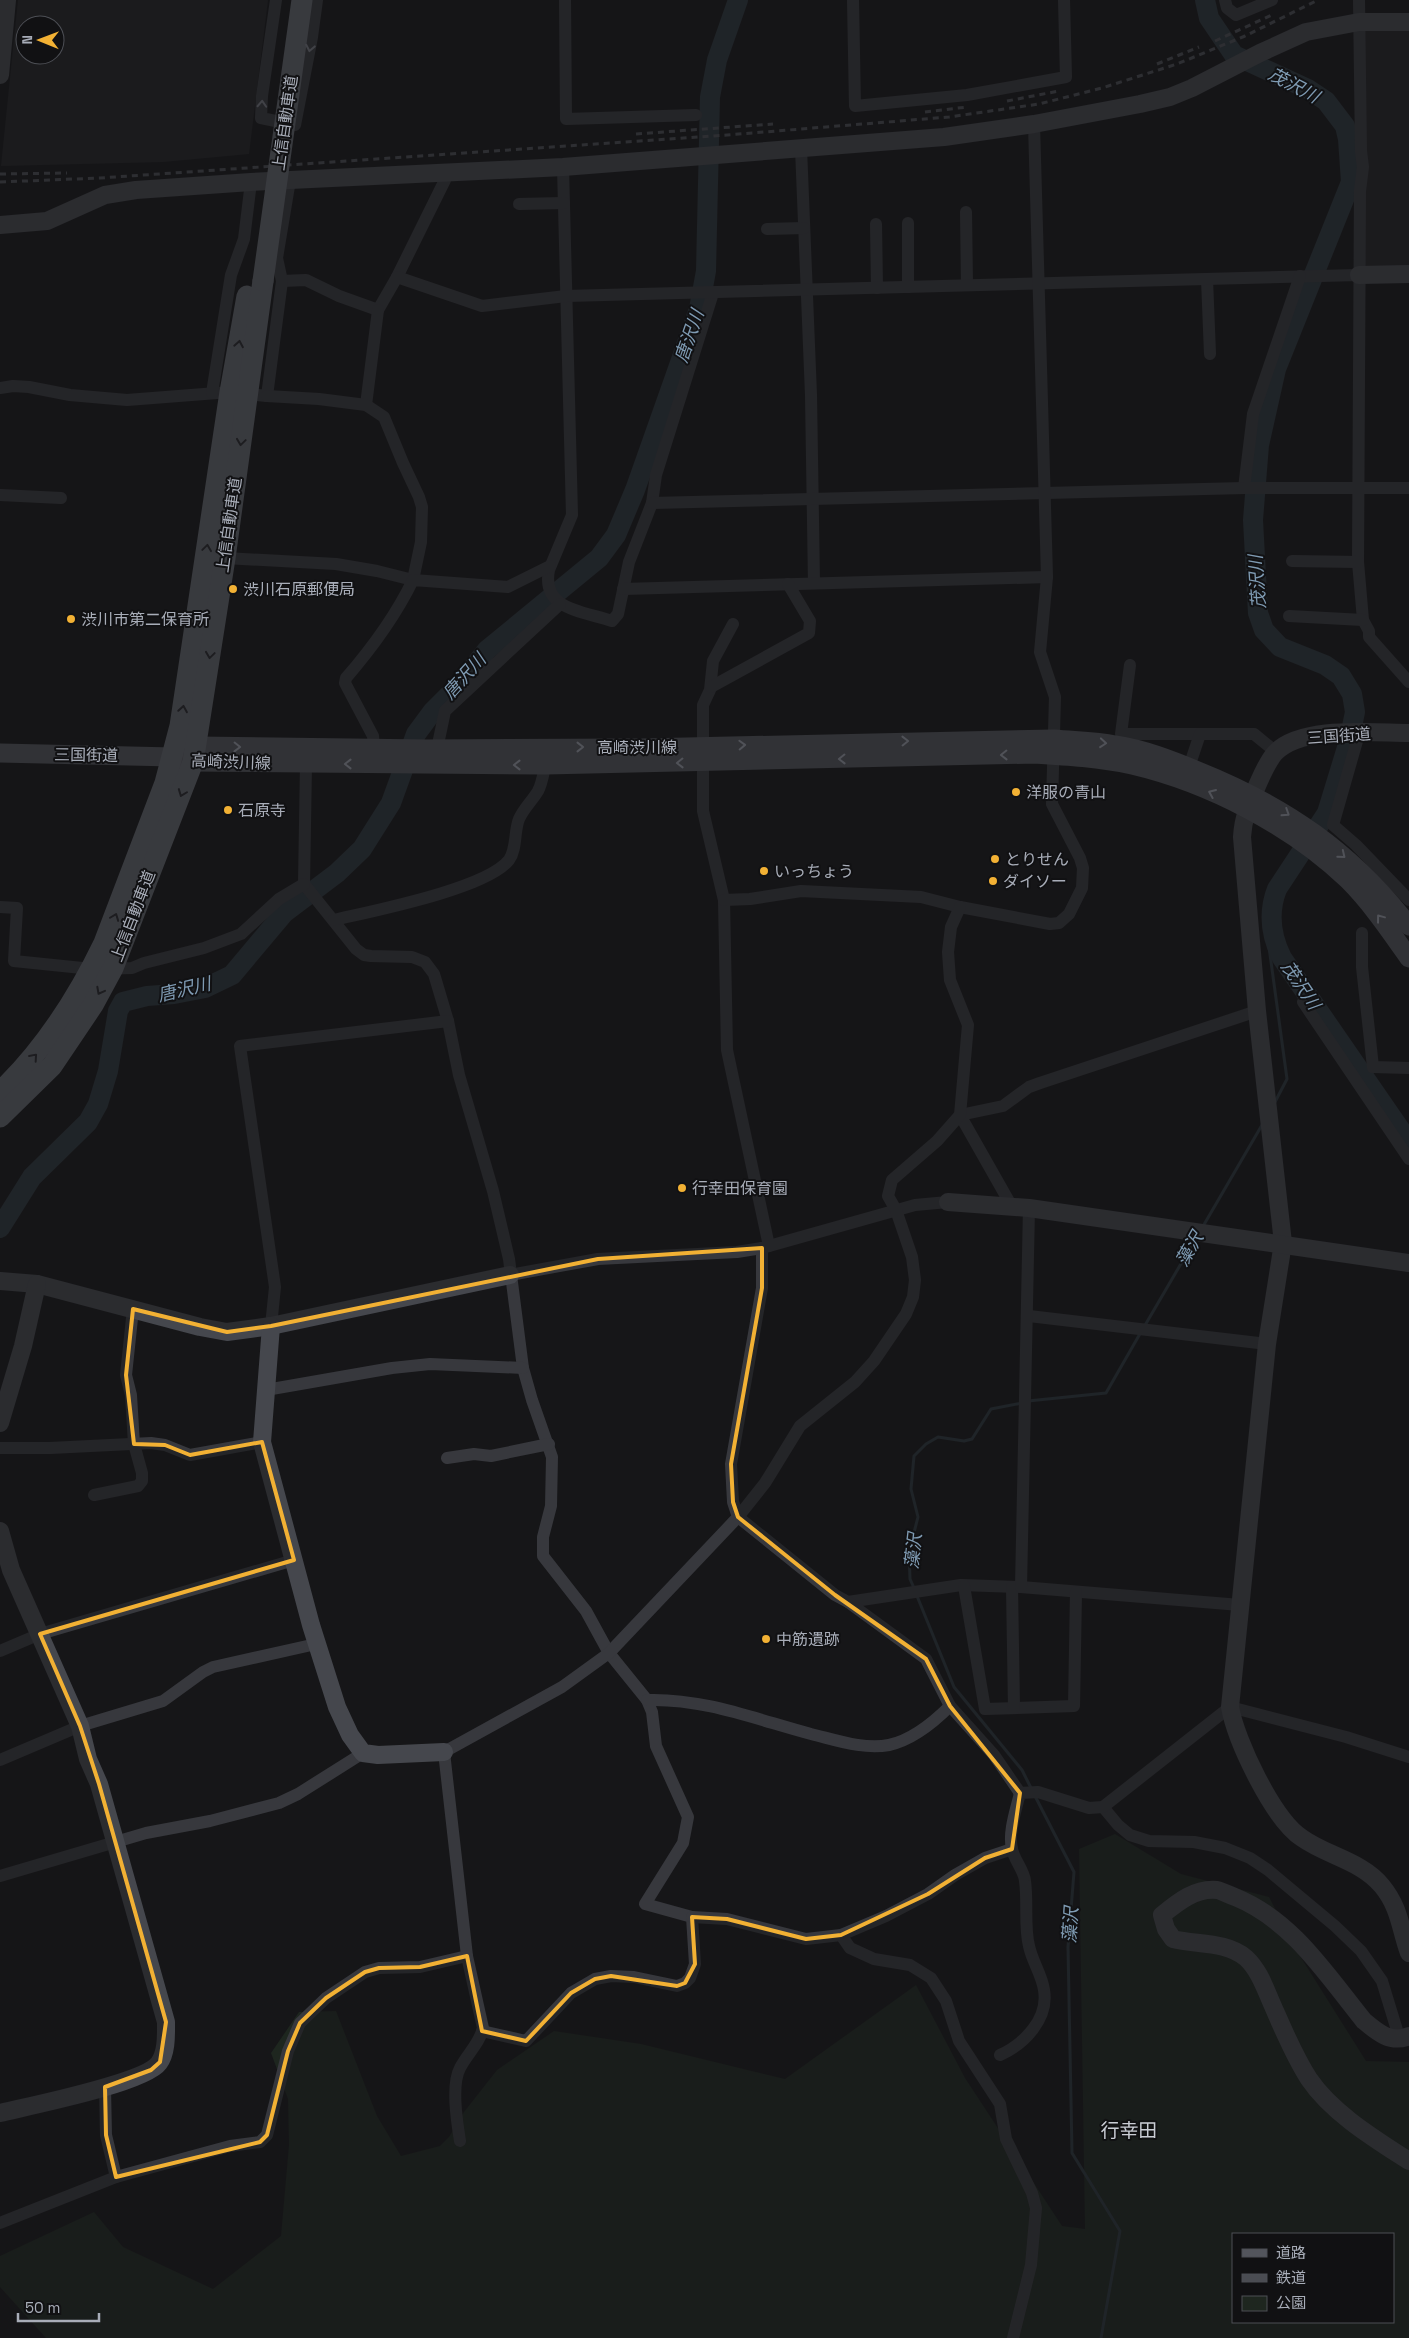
<svg xmlns="http://www.w3.org/2000/svg" width="1409" height="2338" viewBox="0 0 1409 2338" font-family="'Space Grotesk','Noto Sans JP',sans-serif">
  <style>
    .built { fill: #222225; fill-rule: evenodd }
    .green { fill: #1e261f; fill-rule: evenodd }
    .lines { fill: none; stroke-linecap: round; stroke-linejoin: round }
    .stream { stroke: #2c353c; stroke-width: 3 }
    .river { stroke: #2c353c; stroke-width: 20 }
    .street { stroke: #37383d; stroke-width: 12 }
    .secondary { stroke: #45474d; stroke-width: 18 }
    .primary { stroke: #53555c; stroke-width: 19 }
    .highway { stroke: #63666e; stroke-width: 21 }
    .rail { stroke: #4a4c52; stroke-width: 3; stroke-dasharray: 6 5; stroke-linecap: butt }
    .highway-bridge { stroke: #63666e; stroke-width: 21 }
    .oneway { stroke: #757881 }
    .oneway2 { stroke: #26262a }
    .oneway3 { stroke: #979ba6 }
    .marked { fill: none; stroke: #f2b134; stroke-width: 4; stroke-linejoin: round }
    .poi-dot { fill: #f2b134; stroke: #111113; stroke-width: 2 }
    .labels { text-anchor: middle; dominant-baseline: central; stroke-width: 4; stroke-linejoin: round; paint-order: stroke }
    .street-label { font-size: 16px; fill: #a8adb8; stroke: #111113 }
    .poi-label { font-size: 16px; fill: #a8adb8; stroke: #111113; text-anchor: start }
    .water-label { font-size: 18px; font-style: italic; fill: #7f9bb3; stroke: #111113 }
    .quarter-label { font-size: 19px; fill: #c9ccd4; stroke: #111113 }
  </style>
  <rect width="100%" height="100%" fill="#161618"/>
  <g class="built">
    <path d="M18 0H268L249 154 163 162 1 166ZM25 25H55V55H25Z"/>
    <polygon points="1363,31 1409,31 1409,272 1362,272"/>
  </g>
  <path class="green" d="M1115 1834 1181 1874 1269 1897 1300 1956 1366 2061 1409 2062V2338H46L0 2287V2256L94 2212 123 2247 213 2289 281 2236 289 2145 288 2099 271 2053 299 2012 336 2011 377 2116 401 2156 440 2146 449 2137 464 2112 497 2070 554 2031 641 2044 785 2079 916 1985 965 2078 1062 2226 1085 2229 1079 1849ZM1233 2234H1393V2322H1233Z"/>
  <g class="lines">
    <g class="stream">
      <polyline points="1274,939 1269,947 1287,1079 1275,1102"/>
      <polyline points="1202,1228 1262,1125"/>
      <polyline points="1144,1327 1196,1238"/>
      <polyline points="1028,1401 1106,1393 1141,1332"/>
      <polyline points="914,1588 910,1579 909,1552 918,1517 911,1489 914,1456 926,1444 938,1437 964,1441 972,1439 991,1409 1022,1403"/>
      <polyline points="917,1596 954,1687 1022,1770 1031,1788"/>
      <polyline points="1035,1796 1074,1872 1068,1947 1072,2153 1120,2231 1101,2338"/>
    </g>
    <g class="river">
      <path d="M1205 0 1209 18 1234 55 1308 89 1326 101 1345 126 1348 139 1351 182 1276 369 1259 445 1253 520 1258 613 1264 630 1280 647 1325 665 1341 676 1352 694 1355 712 1349 741 1327 813 1277 889C1268 912 1271 936 1282 958L1409 1142"/>
      <polyline points="0,1228 32,1177 88,1122 98,1104 108,1071 118,1011 123,1002 147,996 174,994 205,988 232,975 284,913 337,873 362,849 391,803 416,734 433,711 461,683 487,650 599,558 616,535 635,490 699,309 706,271 710,97 717,60 738,0"/>
    </g>
    <g class="street">
      <polyline points="276,0 262,96 261,118 295,125 312,37 317,0"/>
      <polyline points="565,0 566,119 696,115"/>
      <polyline points="853,0 855,106 967,95 1066,77 1064,0"/>
      <polyline points="1225,0 1227,8 1236,15 1272,0"/>
      <polyline points="1359,0 1361,151 1363,167 1360,191 1358,562 1363,620 1369,631 1369,637 1409,682"/>
      <polyline points="801,148 811,395 814,583"/>
      <path d="M563 167 572 515 549 570C541 610 583 611 612 621L618 614 629 562 652 503 656 475 713 293"/>
      <polyline points="519,204 564,203"/>
      <polyline points="966,212 967,285"/>
      <polyline points="908,223 908,287"/>
      <polyline points="876,224 877,288"/>
      <polyline points="767,229 804,228"/>
      <polyline points="397,277 445,180"/>
      <polyline points="1207,279 1210,354"/>
      <polyline points="282,281 306,280 339,296 378,310 397,277 482,306 566,296 1359,275"/>
      <polyline points="0,388 13,386 29,387 70,395 127,400 230,392 267,396 282,281 277,258 290,180"/>
      <polyline points="212,393 231,275 244,239 251,182"/>
      <polyline points="366,405 378,310"/>
      <polyline points="1244,488 1253,414 1300,276"/>
      <polyline points="0,495 61,498"/>
      <polyline points="652,503 1244,488 1409,488"/>
      <polyline points="225,558 336,564 377,571 413,580 421,542 422,507 419,497 403,463 384,417 366,405 319,399 267,396"/>
      <polyline points="1292,561 1358,562"/>
      <polyline points="623,589 1047,577"/>
      <polyline points="1289,616 1363,620"/>
      <polyline points="733,624 713,661 710,690 703,705 703,811 724,900 727,1050 769,1246"/>
      <polyline points="1130,665 1121,734 1200,734"/>
      <polyline points="711,687 809,633 810,621 788,584"/>
      <polyline points="1359,734 1333,825 1356,845 1409,900"/>
      <path d="M374 748 373 736 345 683 346 678C372 648 396 615 413 580L508 587 550 566"/>
      <polyline points="437,749 445,711 560,604"/>
      <polyline points="306,764 304,884 356,949 364,955 371,956 412,957 425,962 434,974 448,1021 459,1075 493,1191 509,1259 523,1368 532,1400 552,1457 551,1506 543,1537 543,1556 586,1611 609,1653 647,1700 652,1712 656,1746 688,1817 683,1843 645,1904 692,1917 695,1964 690,1978 685,1983 677,1986 634,1977 611,1976 595,1979 571,1993 526,2041 482,2031"/>
      <polyline points="1189,767 1200,734 1254,734 1276,752"/>
      <polyline points="724,900 750,899 801,891 921,897 960,907 1050,924 1059,923 1069,914 1082,888 1083,868 1080,858 1052,804 1055,697 1040,652 1047,577 1034,124"/>
      <polyline points="0,907 17,908 14,961 92,969 132,968 144,963 204,948 241,934 279,899 304,884"/>
      <path d="M334 920C372 911 486 889 509 860 517 849 514 831 519 819 524 808 532 801 538 791 543 782 544 768 547 758"/>
      <polyline points="1362,933 1362,967 1373,1067 1409,1068"/>
      <polyline points="1303,1002 1409,1159"/>
      <polyline points="1011,1205 960,1115 1003,1106 1029,1087 1040,1083 1257,1011"/>
      <polyline points="762,1248 762,1288 731,1464 733,1502 738,1517 835,1595 848,1602 961,1585 1021,1587 1240,1605"/>
      <polyline points="510,1275 598,1259 737,1252 762,1248 915,1205 948,1202"/>
      <polyline points="1029,1316 1267,1344"/>
      <polyline points="271,1326 275,1287 240,1046 448,1021"/>
      <polyline points="266,1390 392,1368 430,1364 523,1368"/>
      <polyline points="0,1448 50,1448 151,1443 165,1445 190,1455 262,1442"/>
      <polyline points="447,1458 474,1454 491,1456 549,1444"/>
      <polyline points="94,1495 138,1486 142,1481 142,1473 134,1444 131,1395 126,1375 133,1309"/>
      <polyline points="964,1586 985,1709 1074,1706 1076,1592"/>
      <polyline points="1012,1587 1014,1708"/>
      <polyline points="1021,1587 1029,1208"/>
      <polyline points="848,1602 926,1659 950,1706 994,1755 1020,1793"/>
      <polyline points="0,1651 40,1634 294,1560"/>
      <path d="M647 1700C703 1698 758 1720 811 1734 836 1740 864 1750 889 1745 912 1740 934 1722 950 1706"/>
      <polyline points="0,1760 80,1726 163,1701 203,1672 213,1667 316,1644"/>
      <polyline points="1103,1807 1118,1825 1130,1835 1149,1841 1194,1842 1225,1848 1250,1858 1268,1870 1335,1926 1361,1951 1382,1981 1400,2040"/>
      <polyline points="0,1876 146,1833 210,1821 279,1803 298,1794 363,1753"/>
      <polyline points="692,1917 727,1919 806,1939 841,1935 886,1916 928,1894 955,1875 985,1858 1012,1849"/>
      <polyline points="841,1935 850,1948 874,1959 910,1965 931,1978 946,2001 959,2041 1000,2104 1006,2139 1032,2193 1036,2208 1031,2265 1013,2338"/>
      <path d="M1000 2055C1024 2044 1049 2019 1044 1990 1042 1975 1032 1961 1029 1946 1024 1926 1028 1902 1025 1881 1024 1870 1014 1860 1012 1849 1008 1832 1016 1810 1020 1793L1038 1792 1089 1808 1103 1807 1230 1707 1346 1737 1409 1757"/>
      <polyline points="105,2087 106,2135 116,2177"/>
      <path d="M460 2141C457 2122 451 2085 460 2068 467 2054 480 2043 483 2028L467 1956 444 1752 562 1687 609 1653 738 1517 765 1483 800 1426 855 1382 874 1361 906 1314 913 1297 915 1280 912 1257 896 1210 888 1196 892 1180 937 1141 960 1115 968 1025 950 980 948 952 951 927 960 907"/>
      <polyline points="0,2223 116,2177 230,2146 260,2142 267,2135 288,2051 300,2023 326,1998 365,1972 379,1968 420,1967 467,1956"/>
    </g>
    <g class="secondary">
      <polyline points="0,75 7,0"/>
      <polyline points="0,225 47,221 105,195 136,190 251,182 563,167 944,137 1034,124 1140,104 1170,97 1192,88 1260,53 1306,32 1359,22 1409,22"/>
      <polyline points="1359,275 1409,274"/>
      <path d="M1409 733C1374 733 1301 725 1275 753 1267 762 1262 775 1257 786 1249 804 1243 818 1242 837L1257 1011 1283 1243 1267 1344 1230 1707C1236 1741 1273 1819 1302 1838 1327 1856 1362 1861 1382 1886 1400 1908 1400 1928 1409 1953"/>
      <polyline points="948,1202 1029,1208 1409,1263"/>
      <polyline points="0,1281 37,1284 200,1327 227,1332 271,1326 510,1275"/>
      <polyline points="271,1326 262,1442 311,1625 337,1707 350,1735 363,1753 378,1755 444,1752"/>
      <polyline points="0,1423 23,1346 37,1284"/>
      <path d="M0 1531 11 1570 80 1726 88 1759 99 1784 166 2022C166 2034 167 2052 159 2063 145 2083 29 2106 0 2113"/>
      <path d="M1409 2036C1391 2044 1377 2032 1364 2021 1326 1974 1292 1920 1235 1897 1229 1895 1222 1891 1217 1890 1195 1888 1178 1902 1162 1915L1166 1929 1173 1939C1196 1945 1226 1941 1246 1958 1259 1970 1265 1988 1272 2004 1283 2029 1294 2056 1309 2079 1332 2113 1375 2139 1409 2161"/>
    </g>
    <g class="primary">
      <path d="M183 752 196 746 426 749 643 748 1054 739C1074 741 1095 741 1115 745 1143 749 1171 760 1198 771 1285 806 1351 851 1409 926"/>
      <path d="M0 753 173 757 193 762 545 765 1034 754C1067 756 1100 758 1132 765 1209 783 1292 826 1348 880 1371 903 1390 931 1409 958"/>
    </g>
    <g class="highway">
      <path d="M0 1092C45 1049 77 999 104 943L165 783 180 726 230 392 247 296"/>
      <polyline points="0,1117 52,1066 93,1005 113,968 193,762 225,558 263,281"/>
    </g>
    <g class="rail">
      <polyline points="1215,41 1274,14"/>
      <polyline points="1157,64 1199,47"/>
      <polyline points="1007,101 1059,91"/>
      <polyline points="925,112 967,107"/>
      <polyline points="636,134 773,124"/>
      <polyline points="0,174 67,173"/>
      <polyline points="0,182 100,178 727,135 949,117 1039,104 1102,88 1177,64 1245,36 1318,0"/>
    </g>
    <polyline class="highway-bridge" points="263,281 302,0"/>
  </g>
  <defs><path id="oneway-chevron" d="M-2-3.5L2.5 0L-2 3.5" fill="none" stroke-width="1.6" stroke-linecap="round" stroke-linejoin="round" transform="scale(1.25)"/></defs>
  <g class="oneway">
    <use href="#oneway-chevron" transform="translate(310 48) rotate(101)"/>
    <use href="#oneway-chevron" transform="translate(262 104) rotate(-87)"/>
  </g>
  <g class="oneway2">
    <use href="#oneway-chevron" transform="translate(239 344) rotate(-80)"/>
    <use href="#oneway-chevron" transform="translate(241 442) rotate(98)"/>
    <use href="#oneway-chevron" transform="translate(207 548) rotate(-82)"/>
    <use href="#oneway-chevron" transform="translate(210 655) rotate(98)"/>
    <use href="#oneway-chevron" transform="translate(183 709) rotate(-81)"/>
    <use href="#oneway-chevron" transform="translate(182 793) rotate(111)"/>
    <use href="#oneway-chevron" transform="translate(115 917) rotate(-69)"/>
    <use href="#oneway-chevron" transform="translate(100 991) rotate(118)"/>
    <use href="#oneway-chevron" transform="translate(34 1057) rotate(-49)"/>
  </g>
  <g class="oneway3">
    <use href="#oneway-chevron" transform="translate(905 741) rotate(-1)"/>
    <use href="#oneway-chevron" transform="translate(1103 743) rotate(5)"/>
    <use href="#oneway-chevron" transform="translate(742 745) rotate(-2)"/>
    <use href="#oneway-chevron" transform="translate(237 747) rotate(1)"/>
    <use href="#oneway-chevron" transform="translate(580 747)"/>
    <use href="#oneway-chevron" transform="translate(1004 755) rotate(179)"/>
    <use href="#oneway-chevron" transform="translate(842 759) rotate(179)"/>
    <use href="#oneway-chevron" transform="translate(680 763) rotate(179)"/>
    <use href="#oneway-chevron" transform="translate(348 764) rotate(-180)"/>
    <use href="#oneway-chevron" transform="translate(517 765) rotate(-180)"/>
    <use href="#oneway-chevron" transform="translate(1212 793) rotate(-157)"/>
    <use href="#oneway-chevron" transform="translate(1286 813) rotate(33)"/>
    <use href="#oneway-chevron" transform="translate(1342 855) rotate(39)"/>
    <use href="#oneway-chevron" transform="translate(1380 918) rotate(-127)"/>
  </g>
  <path d="M0 0H1409V2338H0ZM762 1248V1288L731 1464 733 1502 738 1517 835 1595 926 1659 950 1706 1020 1793 1012 1849 985 1858 928 1894 841 1935 806 1939 727 1919 692 1917 695 1964 685 1983 677 1986 611 1976 595 1979 571 1993 526 2041 482 2031 467 1956 420 1967 379 1968 365 1972 326 1998 300 2023 288 2051 267 2135 260 2142 116 2177 106 2135 105 2087 151 2070 160 2062 166 2022 99 1784 80 1726 40 1634 294 1560 262 1442 190 1455 165 1445 134 1444 126 1375 133 1309 227 1332 271 1326 598 1259Z" fill="#161618" fill-opacity=".55" fill-rule="evenodd"/>
  <path class="marked" d="M762 1248V1288L731 1464 733 1502 738 1517 835 1595 926 1659 950 1706 1020 1793 1012 1849 985 1858 928 1894 841 1935 806 1939 727 1919 692 1917 695 1964 685 1983 677 1986 611 1976 595 1979 571 1993 526 2041 482 2031 467 1956 420 1967 379 1968 365 1972 326 1998 300 2023 288 2051 267 2135 260 2142 116 2177 106 2135 105 2087 151 2070 160 2062 166 2022 99 1784 80 1726 40 1634 294 1560 262 1442 190 1455 165 1445 134 1444 126 1375 133 1309 227 1332 271 1326 598 1259Z"/>
  <g class="poi-dot">
    <circle cx="233" cy="589" r="5"/>
    <circle cx="71" cy="619" r="5"/>
    <circle cx="1016" cy="792" r="5"/>
    <circle cx="228" cy="810" r="5"/>
    <circle cx="995" cy="859" r="5"/>
    <circle cx="764" cy="871" r="5"/>
    <circle cx="993" cy="881" r="5"/>
    <circle cx="682" cy="1188" r="5"/>
    <circle cx="766" cy="1639" r="5"/>
  </g>
  <g class="labels">
    <g class="street-label">
      <text transform="translate(285 123) rotate(-82)">上信自動車道</text>
      <text transform="translate(229 525) rotate(-82)">上信自動車道</text>
      <text transform="translate(1339 736) rotate(-4)">三国街道</text>
      <text x="637" y="747">高崎渋川線</text>
      <text transform="translate(86 755) rotate(1)">三国街道</text>
      <text transform="translate(231 762) rotate(2)">高崎渋川線</text>
      <text transform="translate(133 916) rotate(-69)">上信自動車道</text>
    </g>
    <g class="poi-label">
      <text x="243" y="589">渋川石原郵便局</text>
      <text x="81" y="619">渋川市第二保育所</text>
      <text x="1026" y="792">洋服の青山</text>
      <text x="238" y="810">石原寺</text>
      <text x="1005" y="859">とりせん</text>
      <text x="774" y="871">いっちょう</text>
      <text x="1003" y="881">ダイソー</text>
      <text x="692" y="1188">行幸田保育園</text>
      <text x="776" y="1639">中筋遺跡</text>
    </g>
    <g class="water-label">
      <text transform="translate(1294 85) rotate(28)">茂沢川</text>
      <text transform="translate(689 336) rotate(-71)">唐沢川</text>
      <text transform="translate(1257 582) rotate(-94)">茂沢川</text>
      <text transform="translate(464 676) rotate(-48)">唐沢川</text>
      <text transform="translate(1301 985) rotate(56)">茂沢川</text>
      <text transform="translate(184 989) rotate(-13)">唐沢川</text>
      <text transform="translate(1189 1249) rotate(-60)">藻沢</text>
      <text transform="translate(913 1551) rotate(-84)">藻沢</text>
      <text transform="translate(1070 1925) rotate(-86)">藻沢</text>
    </g>
    <g class="quarter-label">
      <text x="1129" y="2130">行幸田</text>
    </g>
  </g>
  <rect x="1232" y="2233" width="162" height="90" fill="#111113" stroke="#4d4f55"/>
  <rect x="1242" y="2249" width="25" height="8" fill="#53555c" stroke="#4d4f55"/>
  <text x="1276" y="2258" font-size="15" fill="#a8adb8">道路</text>
  <rect x="1242" y="2274" width="25" height="8" fill="#4a4c52" stroke="#4d4f55"/>
  <text x="1276" y="2283" font-size="15" fill="#a8adb8">鉄道</text>
  <rect x="1242" y="2296" width="25" height="15" fill="#1e261f" stroke="#4d4f55"/>
  <text x="1276" y="2308" font-size="15" fill="#a8adb8">公園</text>
  <g transform="translate(40 40) rotate(271)"><circle r="24" fill="#111113" stroke="#4d4f55"/>
  <path d="M0-4L9 19L0 12L-9 19Z" fill="#f2b134"/>
  <text y="-8" font-size="14" font-weight="bold" text-anchor="middle" fill="#a8adb8">N</text>
  </g>
  <path d="M18 2313v8h81v-8" fill="none" stroke="#a8adb8" stroke-width="2.5"/>
  <text x="25" y="2313" font-size="15" fill="#a8adb8" stroke="#111113" stroke-width="4" paint-order="stroke">50 m</text>
</svg>
